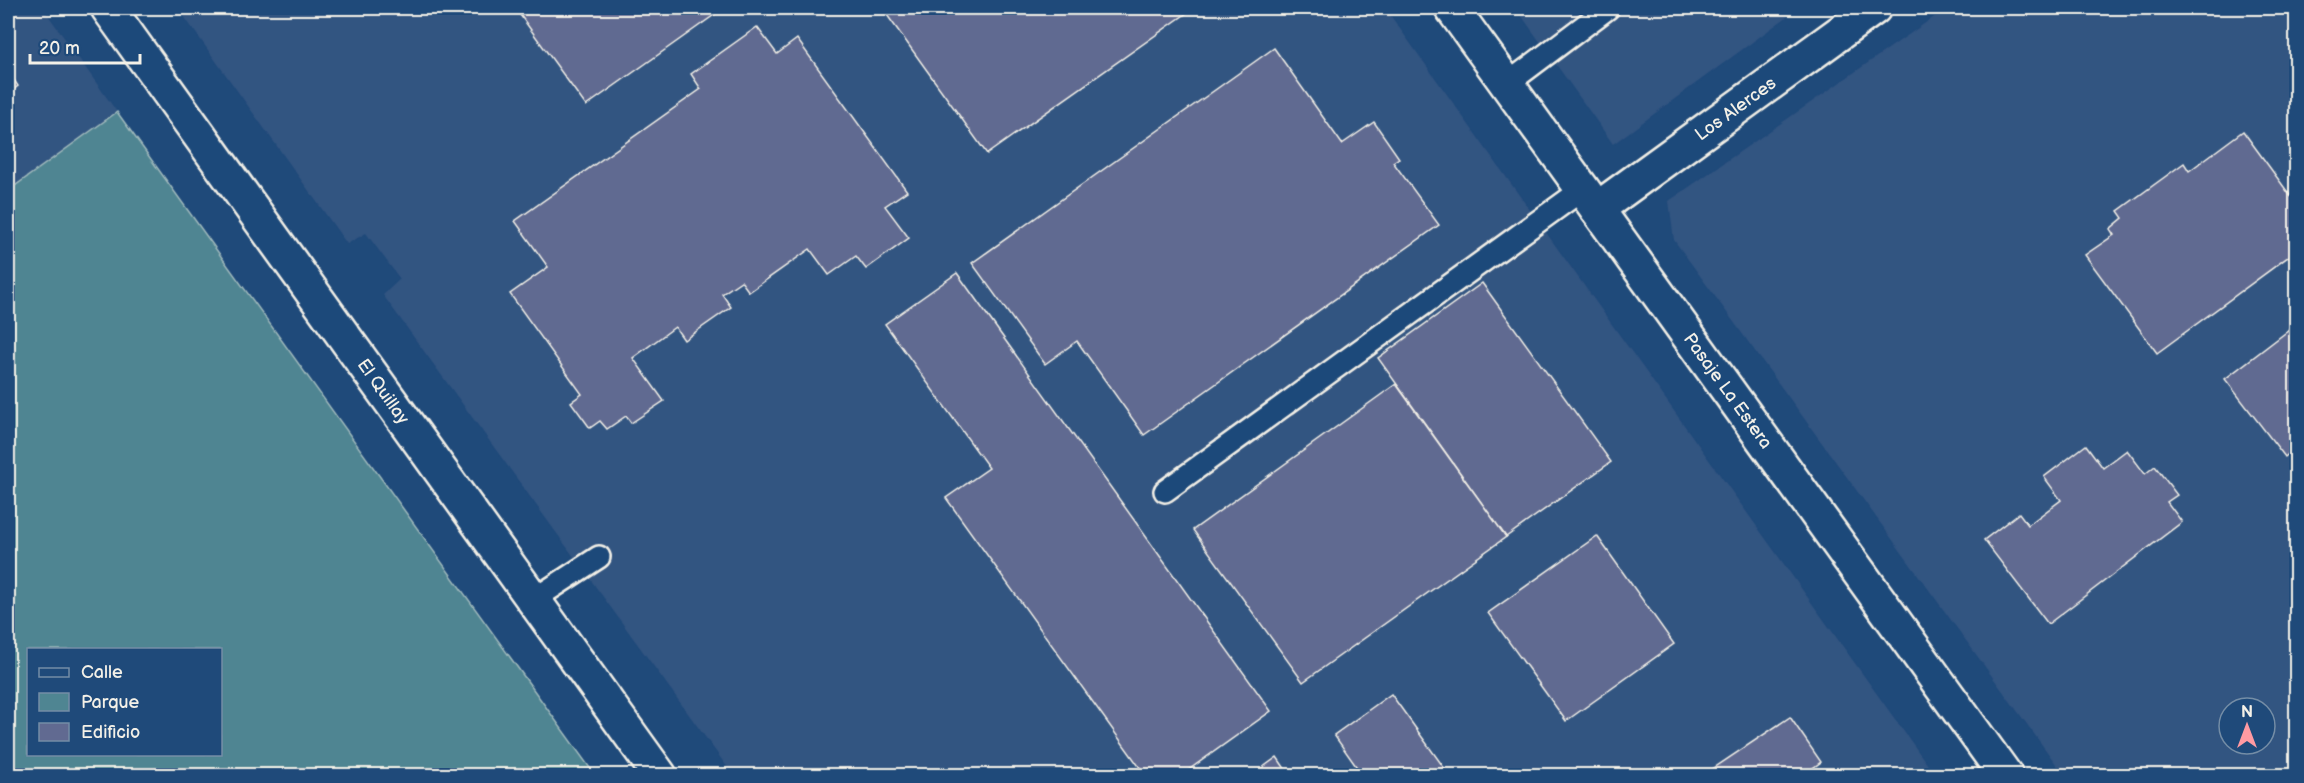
<svg xmlns="http://www.w3.org/2000/svg" width="2304" height="783" viewBox="0 0 2304 783" font-family="'Balsamiq Sans',sans-serif">
  <style>
    .built { fill: #335481; fill-rule: evenodd }
    .green { fill: #4f8592; stroke: #a2bbbd; stroke-width: 1.5; fill-rule: evenodd }
    .building { fill: #616a91; stroke: #f4f1e8; stroke-width: 1.5 }
    .lines { fill: none; stroke-linecap: round; stroke-linejoin: round }
    .service-casing { stroke: #f4f1e8; stroke-width: 26 }
    .minor-casing { stroke: #f4f1e8; stroke-width: 38 }
    .service { stroke: #1f4a7a; stroke-width: 21 }
    .minor { stroke: #1f4a7a; stroke-width: 33 }
    .labels { text-anchor: middle; dominant-baseline: central; stroke-width: 4.5; stroke-linejoin: round; paint-order: stroke }
    .street-label { font-size: 18px; fill: #f4f1e8; stroke: #1f4a7a }
  </style>
  <rect width="100%" height="100%" fill="#1f4a7a"/>
  <filter id="ink" filterUnits="userSpaceOnUse"><feTurbulence type="fractalNoise" baseFrequency=".0167" numOctaves="2"/><feDisplacementMap in="SourceGraphic" scale="12" xChannelSelector="R" yChannelSelector="G"/><feConvolveMatrix kernelMatrix="1 2 1 2 8 2 1 2 1" color-interpolation-filters="sRGB"/></filter>
  <g filter="url(#ink)">
    <g class="built">
      <polygon points="8,8 43,8 117,112 8,191"/>
      <polygon points="178,8 1385,8 1935,775 733,775 383,295 400,279 366,233 347,244"/>
      <polygon points="1516,8 1799,8 1613,144"/>
      <path d="M1947 8H2296V775H2064L1674 240 1669 201ZM2229 708H2265V744H2229Z"/>
    </g>
    <path class="green" d="M117 112 595 775H8V191ZM28 650H220V754H28Z"/>
    <g class="building">
      <polygon points="515,8 724,8 586,106"/>
      <polygon points="882,8 1194,8 987,154"/>
      <polygon points="757,27 777,54 797,39 907,191 885,206 909,238 866,269 856,256 829,275 810,249 749,292 741,281 722,294 731,307 684,340 675,327 633,358 664,401 631,423 626,416 607,429 600,421 590,428 571,402 582,394 510,294 548,267 515,221 701,89 691,74"/>
      <polygon points="1274,48 1342,144 1374,122 1399,158 1393,162 1439,225 1144,435 1077,341 1045,364 972,263"/>
      <polygon points="8,71 18,86 8,94"/>
      <polygon points="2243,131 2292,198 2296,195 2296,251 2157,353 2085,255 2114,235 2110,229 2123,218 2118,211 2184,163 2189,171"/>
      <polygon points="957,273 1271,711 1180,776 1146,776 946,498 989,468 885,324"/>
      <polygon points="1482,283 1611,462 1506,537 1378,358"/>
      <polygon points="2293,327 2296,331 2296,447 2285,457 2225,379"/>
      <polygon points="1396,384 1506,537 1303,682 1193,530"/>
      <polygon points="2086,445 2103,468 2127,450 2145,474 2155,466 2177,495 2167,502 2182,522 2048,624 1984,540 2019,513 2028,525 2061,500 2044,477"/>
      <polygon points="1597,536 1674,644 1566,721 1488,613"/>
      <polygon points="1391,694 1450,776 1363,776 1334,735"/>
      <polygon points="1790,717 1821,762 1806,773 1808,776 1702,776"/>
      <polygon points="1277,757 1290,776 1251,776"/>
    </g>
    <g class="lines">
      <g class="service-casing">
        <g id="service">
          <polyline points="1507,84 1608,8"/>
          <polyline points="1165,491 1583,189"/>
          <polyline points="533,600 599,557"/>
        </g>
      </g>
      <g class="minor-casing">
        <g id="minor">
          <path id="s1" d="M108 8 660 776"/>
          <path id="s2" d="M1452 8 2006 776"/>
          <path id="s3" d="M1597 209 1874 8"/>
        </g>
      </g>
      <use href="#service" class="service"/>
      <use href="#minor" class="minor"/>
    </g>
  </g>
  <g class="labels">
    <g class="street-label">
      <text stroke="none"><textPath href="#s3" startOffset="171">Los Alerces</textPath></text>
      <text stroke="none"><textPath href="#s1" startOffset="472">El Quillay</textPath></text>
      <text stroke="none"><textPath href="#s2" startOffset="472">Pasaje La Estera</textPath></text>
    </g>
  </g>
  <rect width="2304" height="783" fill="none" stroke="#1f4a7a" stroke-width="30"/>
  <rect x="15" y="15" width="2274" height="753" fill="none" stroke="#f4f1e8" stroke-width="2" filter="url(#ink)"/>
  <rect x="27" y="648" width="195" height="108" fill="#1f4a7a" stroke="#748da6" stroke-width="1.5"/>
  <rect x="39" y="668" width="30" height="9" fill="#1f4a7a" stroke="#748da6" stroke-width="1.5"/>
  <text x="81" y="678" font-size="18" fill="#f4f1e8">Calle</text>
  <rect x="39" y="693" width="30" height="18" fill="#4f8592" stroke="#748da6" stroke-width="1.5"/>
  <text x="81" y="708" font-size="18" fill="#f4f1e8">Parque</text>
  <rect x="39" y="723" width="30" height="18" fill="#616a91" stroke="#748da6" stroke-width="1.5"/>
  <text x="81" y="738" font-size="18" fill="#f4f1e8">Edificio</text>
  <g transform="translate(2247 726)"><circle r="28" fill="#1f4a7a" stroke="#748da6" stroke-width="1.5"/>
  <path d="M0-4.5L10 22L0 15L-10 22Z" fill="#ff9aa2"/>
  <text y="-9" font-size="16" font-weight="bold" text-anchor="middle" fill="#f4f1e8">N</text>
  </g>
  <path d="M30 54v9h110v-9" fill="none" stroke="#f4f1e8" stroke-width="3"/>
  <text x="39" y="54" font-size="18" fill="#f4f1e8" stroke="#1f4a7a" stroke-width="4.5" paint-order="stroke">20 m</text>
</svg>
